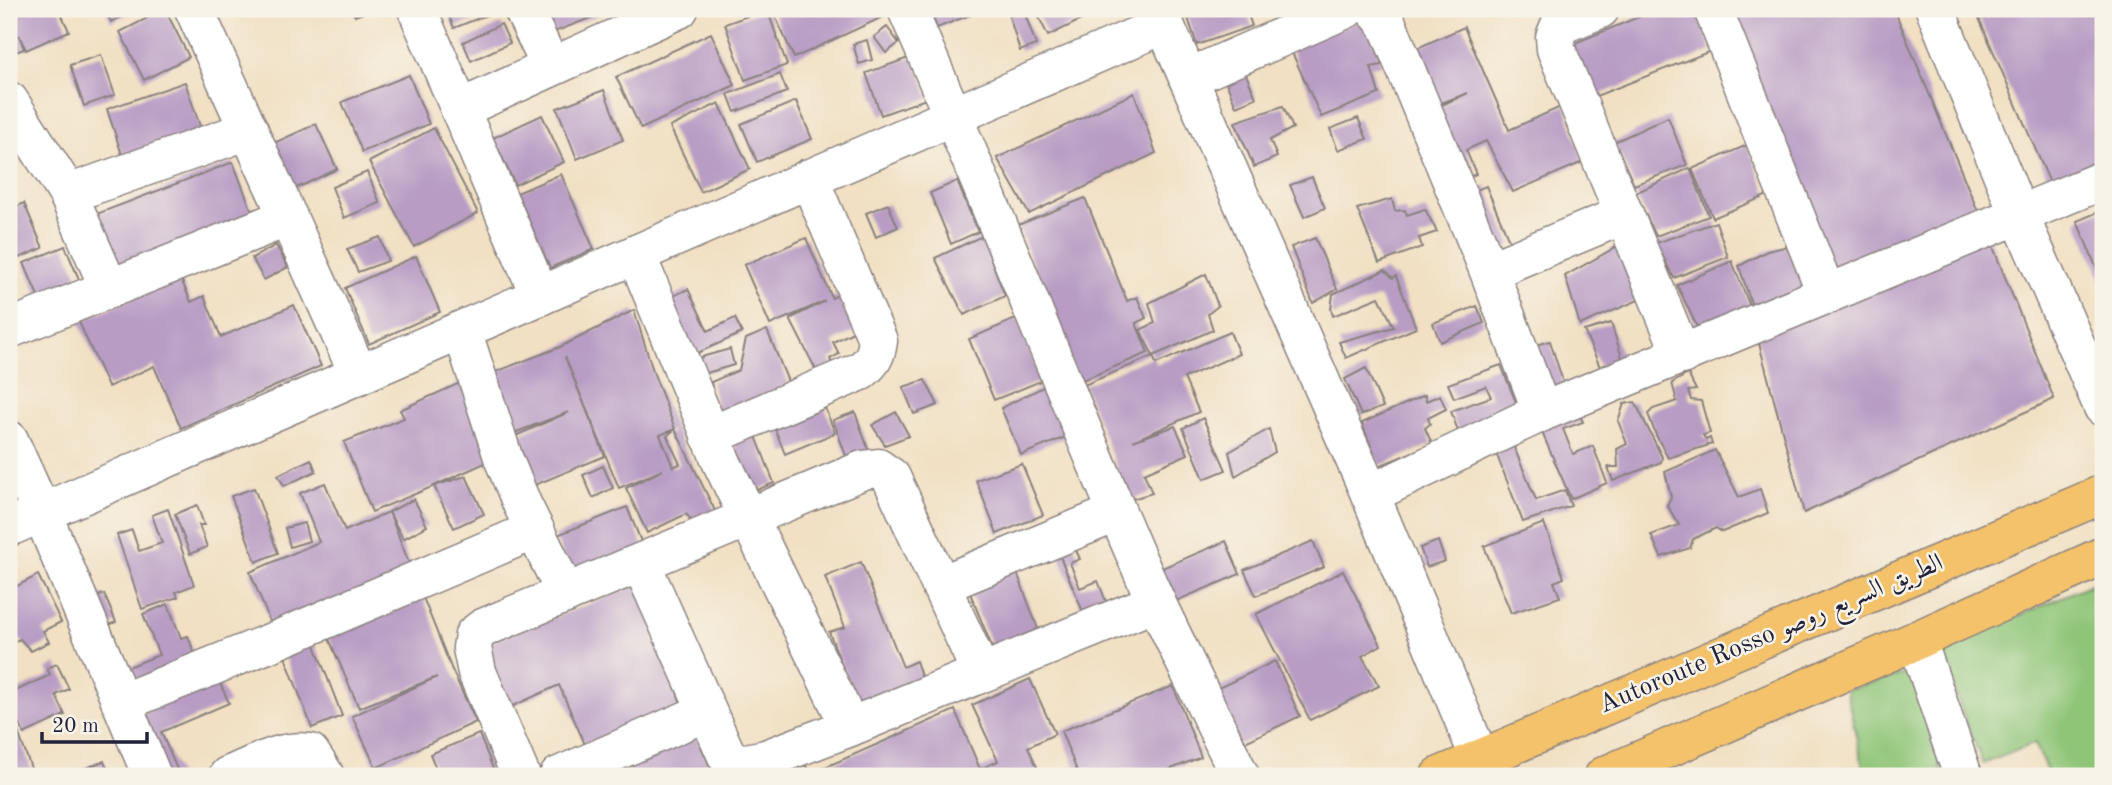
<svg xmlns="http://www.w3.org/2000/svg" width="2112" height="785" viewBox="0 0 2112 785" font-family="'Old Standard TT',Amiri,serif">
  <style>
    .green { fill: #8ec577; stroke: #587459; stroke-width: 2 }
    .building { fill: #b89cc4 }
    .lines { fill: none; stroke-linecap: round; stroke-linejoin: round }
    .minor-casing { stroke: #8a817f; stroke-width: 41 }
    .trunk-casing { stroke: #8a817f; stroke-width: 41 }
    .minor { stroke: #fff; stroke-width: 38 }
    .trunk { stroke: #f4c26a; stroke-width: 38 }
    .labels { text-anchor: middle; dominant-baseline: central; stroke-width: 5; stroke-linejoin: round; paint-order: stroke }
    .street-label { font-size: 26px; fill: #22223b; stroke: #f7f3e8 }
  </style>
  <rect width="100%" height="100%" fill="#f7f3e8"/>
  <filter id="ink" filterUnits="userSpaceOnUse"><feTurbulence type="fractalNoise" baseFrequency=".0143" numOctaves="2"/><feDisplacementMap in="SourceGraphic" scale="14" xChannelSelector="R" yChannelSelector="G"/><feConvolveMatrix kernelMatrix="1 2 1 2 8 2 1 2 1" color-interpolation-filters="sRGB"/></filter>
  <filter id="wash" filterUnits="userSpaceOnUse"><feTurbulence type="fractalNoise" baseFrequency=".00686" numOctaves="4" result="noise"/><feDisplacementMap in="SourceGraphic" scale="28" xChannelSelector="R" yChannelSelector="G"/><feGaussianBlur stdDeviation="1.57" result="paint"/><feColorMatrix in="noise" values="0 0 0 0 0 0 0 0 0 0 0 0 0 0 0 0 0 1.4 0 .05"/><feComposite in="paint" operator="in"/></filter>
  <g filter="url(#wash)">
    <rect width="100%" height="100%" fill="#f1e0c3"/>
    <g class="green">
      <polygon points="2103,579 2103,776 2049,776 2035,743 1983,764 1939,651"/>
      <polygon points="1912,672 1943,776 1865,776 1846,690"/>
    </g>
    <g id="blocks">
      <g class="building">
        <polygon points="9,9 59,9 69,31 26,50 19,35 24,49 9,54 9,29 16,26 11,16 9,16"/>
        <polygon points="105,9 138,9 111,22"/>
        <polygon points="165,9 189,57 144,80 120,32"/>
        <polygon points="352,9 374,9 355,16"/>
        <polygon points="446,9 496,9 497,11 454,28"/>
        <polygon points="528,9 614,9 541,37"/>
        <polygon points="767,9 787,65 745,80 725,24"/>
        <polygon points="772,9 882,9 885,16 794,58"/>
        <polygon points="930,9 985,9 937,28"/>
        <polygon points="1035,9 1080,9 1085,18 1048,36"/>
        <polygon points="1185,9 1246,9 1252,26 1197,45"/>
        <polygon points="1658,9 1699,9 1711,51 1596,96 1570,45"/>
        <polygon points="1726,9 1894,9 1979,214 1834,279"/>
        <polygon points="1975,9 2103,9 2103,167 2053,190"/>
        <polygon points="1024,11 1036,45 1020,51 1009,16"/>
        <polygon points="1365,19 1382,65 1371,67 1379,94 1321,117 1290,48"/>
        <polygon points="501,24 510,43 471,61 463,42"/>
        <polygon points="887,27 899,43 886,53 874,37"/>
        <polygon points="1464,27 1509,130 1565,105 1583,162 1513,192 1486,141 1466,150 1476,174 1462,180 1431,110 1468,93 1436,105 1413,50"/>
        <polygon points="711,33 735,85 641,129 616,77"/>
        <polygon points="867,40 872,60 859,64 853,44"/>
        <polygon points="101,55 115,95 84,106 70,65"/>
        <polygon points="914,56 929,98 881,115 866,73"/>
        <polygon points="1245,72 1256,98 1236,106 1225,80"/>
        <polygon points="780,74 787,92 735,112 728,94"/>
        <polygon points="409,75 429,124 362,152 342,102"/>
        <polygon points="185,82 204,138 125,164 107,109"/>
        <polygon points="604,90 623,140 577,159 557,108"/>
        <polygon points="1134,93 1156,153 1029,214 997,158"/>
        <polygon points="796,101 812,139 757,162 741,124"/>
        <polygon points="719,103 750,169 701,192 670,127"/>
        <polygon points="1283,106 1293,128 1270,140 1277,157 1254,167 1235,122"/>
        <polygon points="542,115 564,162 515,185 493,138"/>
        <polygon points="1668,117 1687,165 1634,185 1614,142"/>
        <polygon points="1358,118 1367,139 1338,150 1330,129"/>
        <polygon points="316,124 337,169 295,189 274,143"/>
        <polygon points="434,128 478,213 414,247 369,162"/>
        <polygon points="1747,145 1768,195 1713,218 1692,169"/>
        <polygon points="233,162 254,217 116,271 94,215"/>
        <polygon points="1690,168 1709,216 1656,236 1635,193"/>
        <polygon points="367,172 380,203 344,218 332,187"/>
        <polygon points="561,174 594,249 550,268 517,193"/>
        <polygon points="1312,177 1325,208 1304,217 1290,185"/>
        <polygon points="957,181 978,232 951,244 930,193"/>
        <polygon points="1486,186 1511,245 1491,254 1466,194"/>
        <polygon points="1085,198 1127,301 1137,297 1146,318 1136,323 1148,353 1078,382 1018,225"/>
        <polygon points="1392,199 1395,211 1405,210 1407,215 1425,209 1437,232 1419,238 1422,247 1379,263 1357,209"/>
        <polygon points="24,203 43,248 19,258 9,234 9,210"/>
        <polygon points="888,204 898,227 876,237 866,213"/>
        <polygon points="2103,210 2103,284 2077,221"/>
        <polygon points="1716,222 1728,257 1674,278 1656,243"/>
        <polygon points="982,236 1005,296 964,315 935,258"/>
        <polygon points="380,237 388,261 358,272 347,249"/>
        <polygon points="1989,237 2054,399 1804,513 1757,336"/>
        <polygon points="806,238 832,298 839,294 857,330 833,342 839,354 830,359 835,370 820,378 790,319 825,301 770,325 744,265"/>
        <polygon points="1315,238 1337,289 1313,303 1291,247"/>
        <polygon points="1623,243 1641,299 1580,325 1565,276"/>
        <polygon points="276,245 288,267 264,280 252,258"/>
        <polygon points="65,246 81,284 40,301 24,263"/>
        <polygon points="1789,246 1805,288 1754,312 1739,266 1767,251"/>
        <polygon points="416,256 440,312 369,344 345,288"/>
        <polygon points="1732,261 1751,309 1698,329 1677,285"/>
        <polygon points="1385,270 1393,278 1396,276 1416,328 1346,358 1339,342 1394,327 1379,297 1333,316 1331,309 1333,294"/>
        <polygon points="1206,274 1218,306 1208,314 1213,330 1153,356 1140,330 1155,323 1149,303"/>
        <polygon points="180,277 191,302 204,296 221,337 294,305 321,366 181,428 154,366 108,387 79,322"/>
        <polygon points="688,289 708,331 735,318 742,333 691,356 664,300"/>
        <polygon points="1477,306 1484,323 1440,342 1433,323"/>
        <polygon points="634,310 654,374 675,429 660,435 673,467 680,464 667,436 675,429 722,525 704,534 686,514 647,533 626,488 663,470 619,488 565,357 605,456 535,485 515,436 569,412 514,433 490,374 560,347"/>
        <polygon points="1018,318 1041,381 994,400 969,339"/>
        <polygon points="1611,323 1625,367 1605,378 1584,331"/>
        <polygon points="767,330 789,384 719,418 711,382 739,370 746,339"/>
        <polygon points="1230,332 1239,354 1184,378 1199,412 1133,441 1175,426 1188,454 1144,473 1152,493 1129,500 1084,385 1153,356 1156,364"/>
        <polygon points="1550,341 1564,385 1545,396 1528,347"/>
        <polygon points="730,349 734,365 703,374 698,358"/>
        <polygon points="1501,365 1519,410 1459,434 1451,411 1491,397 1486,386 1454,398 1448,384"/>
        <polygon points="1366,368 1383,407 1361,415 1345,379"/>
        <polygon points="1688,374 1696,390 1688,391 1691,400 1701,401 1710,433 1703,435 1706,440 1710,438 1712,444 1668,458 1656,435 1648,414 1653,409 1677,401 1672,383"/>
        <polygon points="925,380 938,405 914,414 903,387"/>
        <polygon points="462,382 496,458 434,486 466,476 484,514 454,528 434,486 372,512 344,442 404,418 400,410"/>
        <polygon points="1047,385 1066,437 1021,455 1001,408"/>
        <polygon points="1425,395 1426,401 1440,395 1446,409 1428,418 1430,424 1425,428 1432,444 1379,466 1362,423"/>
        <polygon points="1635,402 1662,457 1661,462 1613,481 1608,467 1618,467 1617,449 1627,444 1618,421 1624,404"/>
        <polygon points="825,408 835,433 785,454 775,429"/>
        <polygon points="855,412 871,457 849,464 833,420"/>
        <polygon points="896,412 909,436 885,445 872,425"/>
        <polygon points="1580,416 1583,422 1563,429 1573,454 1593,446 1607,483 1571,499 1540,428"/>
        <polygon points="1203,418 1226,470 1204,479 1183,428"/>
        <polygon points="1269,429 1275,452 1235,476 1229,452"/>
        <polygon points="756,436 774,483 752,492 734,444"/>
        <polygon points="1513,445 1536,500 1565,490 1571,506 1523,522 1496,453"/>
        <polygon points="1715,450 1739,497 1760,489 1768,513 1722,532 1716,528 1693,539 1690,548 1661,557 1651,535 1679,525 1667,505 1671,497 1665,472"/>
        <polygon points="311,459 316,471 284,486 278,475"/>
        <polygon points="1022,464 1043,515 997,534 976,480"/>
        <polygon points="603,466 613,488 593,498 583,475"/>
        <polygon points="325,483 345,531 389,512 413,573 274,632 250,572 319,542 300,493"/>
        <polygon points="254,488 278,553 256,562 231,496"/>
        <polygon points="414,499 427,526 403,539 389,512"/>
        <polygon points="197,505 204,525 199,525 207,547 190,554 175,514"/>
        <polygon points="627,507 647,556 574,585 555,536"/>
        <polygon points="168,509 194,585 176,592 178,597 142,609 117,535 132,530 139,551 162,543 152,515"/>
        <polygon points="304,523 309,541 290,547 285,528"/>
        <polygon points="1544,523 1564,578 1554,582 1560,597 1511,613 1484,546"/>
        <polygon points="1226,541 1240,574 1169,604 1155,571"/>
        <polygon points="1313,541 1324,567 1256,596 1244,570"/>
        <polygon points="1438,541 1445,561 1427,567 1420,548"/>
        <polygon points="1074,546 1080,559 1070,563 1080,588 1098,581 1109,609 1086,619 1058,552"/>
        <polygon points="861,562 903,667 916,661 923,682 861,714 829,632 845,627 825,577"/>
        <polygon points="1015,567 1041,637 996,657 968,588"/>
        <polygon points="1343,571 1381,645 1362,656 1379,686 1310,720 1256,614"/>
        <polygon points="38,575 61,622 43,631 49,642 31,651 20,639 9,644 9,590"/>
        <polygon points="638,585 682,706 586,747 559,685 511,707 483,645"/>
        <polygon points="420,590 452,670 476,722 376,768 352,716 437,677 359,708 326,632"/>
        <polygon points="104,594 116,622 97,630 85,601"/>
        <polygon points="168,604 181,638 188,636 196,658 128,683 123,669 159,655 143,614"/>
        <polygon points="313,640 342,716 312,728 283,651"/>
        <polygon points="1275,661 1300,716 1239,745 1214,690"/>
        <polygon points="57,664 69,689 56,695 65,715 24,734 20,724 9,729 9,694 50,675 47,668"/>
        <polygon points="1030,679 1055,734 1028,747 1041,776 783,776 805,765 812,773 955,710 980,769 998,761 972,705"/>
        <polygon points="219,681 229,703 161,732 179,774 159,776 133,717"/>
        <polygon points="1173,686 1201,757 1154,776 1079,776 1061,731"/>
        <polygon points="9,731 18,732 32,771 11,776 9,769"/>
        <polygon points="479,734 496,776 439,776 430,754"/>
        <polygon points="696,735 714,776 628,776 624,767"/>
        <polygon points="104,761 110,776 65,776"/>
      </g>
    </g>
  </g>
  <g filter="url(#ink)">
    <use href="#blocks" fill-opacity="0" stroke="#8a817f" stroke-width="2"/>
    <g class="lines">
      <g class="minor-casing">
        <g id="minor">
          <polyline points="194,9 359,375"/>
          <polyline points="417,9 540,296"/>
          <polyline points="523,9 551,67"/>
          <polyline points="1158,9 1370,494 1487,776"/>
          <polyline points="1374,9 1387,24 1489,271 1623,215"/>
          <polyline points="1600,9 1560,25 1555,37 1556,49 1682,355"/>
          <polyline points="1713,9 1827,295"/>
          <polyline points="1935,9 2019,215 2103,407"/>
          <polyline points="1188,78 1346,9"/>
          <polyline points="9,101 68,194 109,288"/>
          <polyline points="460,109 679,9"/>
          <polyline points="68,194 249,130"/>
          <polyline points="636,254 722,463 850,727"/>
          <polyline points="1489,271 1542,412"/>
          <polyline points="9,329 288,217"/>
          <polyline points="462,330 504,460 522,504 566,594"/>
          <path d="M710 436 861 371C872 362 876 356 878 341L809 178"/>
          <polyline points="9,440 42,513 152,776"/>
          <polyline points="1370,494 1542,412 2103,180"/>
          <polyline points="9,527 1165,24"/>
          <path d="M641 563 727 756 737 762 746 763 766 759 850 727 1156 602C1069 406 993 205 907 9"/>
          <polyline points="941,585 1116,513"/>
          <polyline points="1156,602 1240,776"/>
          <polyline points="1917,640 1963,776"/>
          <polyline points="121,703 277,640 535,530"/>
          <path d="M228 776C253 766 282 748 310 753L325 776"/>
          <polyline points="521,776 477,672 472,648 474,635 483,628 863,470 878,468 891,477 981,673"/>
          <polyline points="559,776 706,712"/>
        </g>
      </g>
      <g class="trunk-casing">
        <g id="trunk">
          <polyline points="1440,776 2103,494"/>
          <polyline points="1604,776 1917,640 2103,556"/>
        </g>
      </g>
      <use href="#minor" class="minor"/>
      <use href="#trunk" class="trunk"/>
    </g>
  </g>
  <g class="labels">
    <g class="street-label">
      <text transform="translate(1771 634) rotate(-23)">Autoroute Rosso الطريق السريع روصو</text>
    </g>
  </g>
  <rect width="2112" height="785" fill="none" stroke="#f7f3e8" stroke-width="35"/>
  <path d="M42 732v10h105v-10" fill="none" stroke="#22223b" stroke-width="3.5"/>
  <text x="52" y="732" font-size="21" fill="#22223b" stroke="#f7f3e8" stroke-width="5" paint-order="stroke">20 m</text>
</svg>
